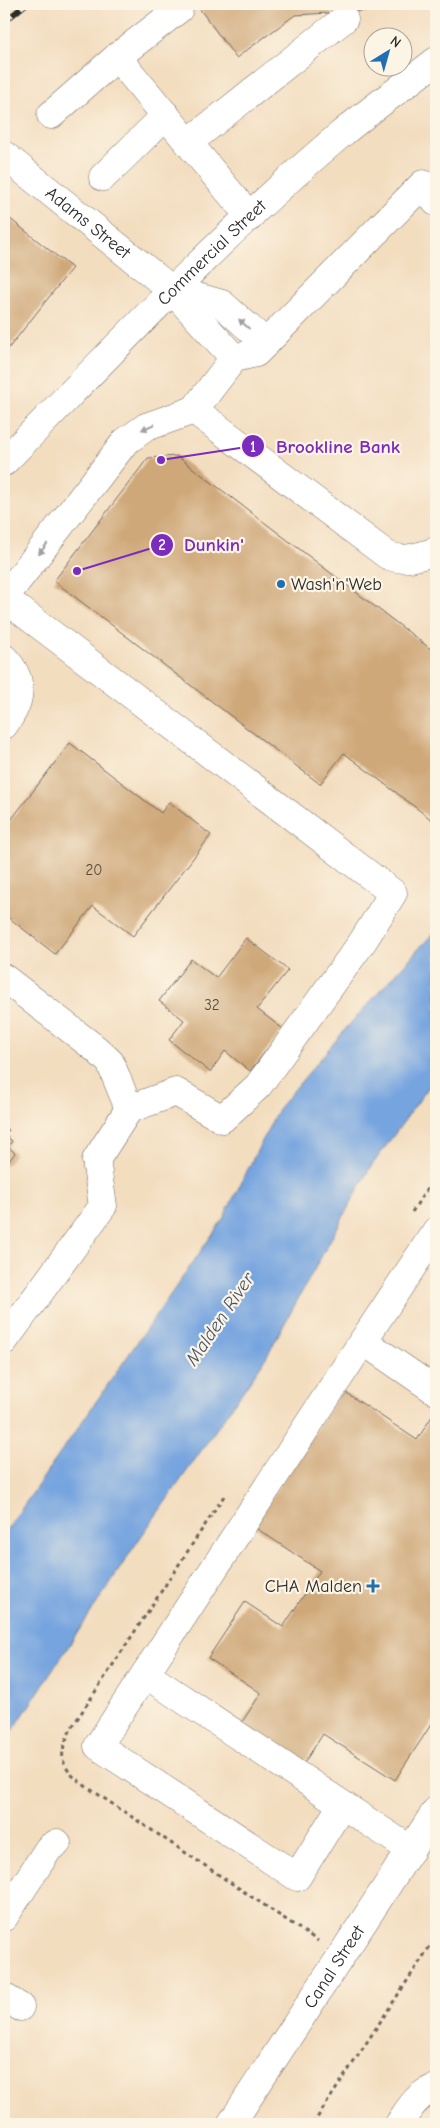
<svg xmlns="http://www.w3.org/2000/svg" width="440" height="2128" viewBox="0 0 440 2128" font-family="'Comic Neue',sans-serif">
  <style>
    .water { fill: #76a4df; stroke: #506885 }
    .building { fill: #cfa879 }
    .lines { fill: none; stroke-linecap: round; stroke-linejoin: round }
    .minor-casing { stroke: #71695f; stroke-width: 29 }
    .major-casing { stroke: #71695f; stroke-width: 29 }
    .path { stroke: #71695f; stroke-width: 3; stroke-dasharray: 4 4; stroke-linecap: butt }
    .minor { stroke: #fff; stroke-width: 28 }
    .major { stroke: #fff; stroke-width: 28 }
    .rail-casing { stroke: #2b2b2b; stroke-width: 5.5 }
    .rail { stroke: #fcf5e5; stroke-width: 4; stroke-dasharray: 11; stroke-linecap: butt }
    .oneway { fill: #a0a0a0 }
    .poi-dot { fill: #1f6fb2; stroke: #fcf5e5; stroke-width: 2 }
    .labels { text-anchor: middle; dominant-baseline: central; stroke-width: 4.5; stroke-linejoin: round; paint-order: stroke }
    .number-label { font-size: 15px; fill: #544a3e }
    .street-label { font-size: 18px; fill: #2b2b2b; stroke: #fcf5e5 }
    .poi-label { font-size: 18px; fill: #2b2b2b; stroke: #fcf5e5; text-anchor: start }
    .water-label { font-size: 19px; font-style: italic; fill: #45556a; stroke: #fcf5e5 }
    .leader { fill: none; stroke: #7b2cbf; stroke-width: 2 }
    .callout-dot { fill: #7b2cbf; stroke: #fcf5e5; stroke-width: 2 }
    .mark-label { font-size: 15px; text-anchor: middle; font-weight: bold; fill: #fff }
    .callout-label { font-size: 19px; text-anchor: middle; font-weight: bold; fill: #7b2cbf; stroke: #fcf5e5; stroke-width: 4.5; stroke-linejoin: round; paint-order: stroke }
  </style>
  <rect width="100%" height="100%" fill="#fcf5e5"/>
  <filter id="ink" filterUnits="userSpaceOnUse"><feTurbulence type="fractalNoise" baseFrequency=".02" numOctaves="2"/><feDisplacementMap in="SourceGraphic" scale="10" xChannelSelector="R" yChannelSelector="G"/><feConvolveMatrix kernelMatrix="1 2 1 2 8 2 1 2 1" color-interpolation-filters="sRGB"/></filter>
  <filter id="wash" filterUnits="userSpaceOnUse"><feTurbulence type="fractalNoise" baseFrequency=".0096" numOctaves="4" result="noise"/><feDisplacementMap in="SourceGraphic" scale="20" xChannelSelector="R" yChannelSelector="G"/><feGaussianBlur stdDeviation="1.12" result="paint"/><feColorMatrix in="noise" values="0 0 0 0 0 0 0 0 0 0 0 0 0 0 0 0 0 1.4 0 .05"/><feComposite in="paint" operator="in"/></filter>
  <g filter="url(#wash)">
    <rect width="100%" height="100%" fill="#f3ddbf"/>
    <polygon class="water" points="436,930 436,1077 370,1168 264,1361 138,1541 4,1744 4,1534 223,1219 278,1109 348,1026"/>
    <g id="blocks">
      <g class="building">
        <polygon points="196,4 404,4 397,9 295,15 236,58"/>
        <polygon points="4,214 72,268 4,354"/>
        <polygon points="177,456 436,653 436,823 344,753 320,784 54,581 148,458"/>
        <polygon points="70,743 161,813 169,802 211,835 133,936 93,906 55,954 4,914 4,829"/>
        <polygon points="246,938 288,970 257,1009 283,1029 250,1071 225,1051 210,1072 169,1040 184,1020 159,1001 191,959 216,978"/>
        <polygon points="4,1126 9,1130 5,1135 12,1141 8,1147 15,1153 5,1167"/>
        <polygon points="342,1390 417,1440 436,1410 436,1717 395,1780 323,1734 304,1763 242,1722 261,1693 208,1658 245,1602 283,1627 320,1571 253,1526"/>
      </g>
    </g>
  </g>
  <g filter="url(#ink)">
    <use href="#blocks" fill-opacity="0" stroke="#71695f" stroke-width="1"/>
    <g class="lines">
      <g class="minor-casing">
        <g id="minor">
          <polyline points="179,9 117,57 250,217"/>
          <polyline points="51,115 117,57"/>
          <polyline points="189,142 344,19"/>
          <path id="s1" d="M4 155 172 290 234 358"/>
          <polyline points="103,177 166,115"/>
          <path d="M436 202 423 184 256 353 234 358 194 410 387 555C404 563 419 556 436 551"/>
          <polyline points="172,290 222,304 266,343"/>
          <polyline points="4,598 393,893 363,941 258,1086 222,1119 176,1092 129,1109 96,1160 103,1206 4,1341"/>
          <polyline points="4,598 125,442 146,427 194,410"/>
          <path d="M4 658C25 680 22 702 4 725"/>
          <polyline points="4,978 96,1049 110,1062 129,1109"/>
          <polyline points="436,1231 363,1341 436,1391"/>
          <polyline points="363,1341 145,1674 411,1850"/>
          <polyline points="145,1674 98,1746 297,1877 342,1805"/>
          <polyline points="4,1917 49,1848 57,1843"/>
          <polyline points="4,1997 20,2007"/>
          <path id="s2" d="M231 2124 436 1811"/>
          <path d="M399 2124C409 2109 418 2093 436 2088"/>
        </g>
      </g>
      <g class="major-casing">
        <g id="major">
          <path id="s3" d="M4 462C113 351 220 236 340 135 371 109 404 86 436 61"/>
        </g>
      </g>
      <g class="path">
        <polyline points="412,1212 436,1175"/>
        <path d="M224 1496 72 1727C58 1754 58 1766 84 1785L318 1941"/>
        <polyline points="313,2124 436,1937"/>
      </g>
      <use href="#minor" class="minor"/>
      <use href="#major" class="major"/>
      <g class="rail-casing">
        <polyline id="rail" points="4,22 26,4"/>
      </g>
      <use href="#rail" class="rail"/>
    </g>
    <defs><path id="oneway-solid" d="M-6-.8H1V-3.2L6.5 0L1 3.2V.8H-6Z" transform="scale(1.25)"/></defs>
    <g class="oneway">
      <use href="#oneway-solid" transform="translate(244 324) rotate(-138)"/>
      <use href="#oneway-solid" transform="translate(148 427) rotate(156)"/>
      <use href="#oneway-solid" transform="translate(43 549) rotate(128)"/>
    </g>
  </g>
  <g class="poi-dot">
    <circle cx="281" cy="584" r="5"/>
    <path d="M370.5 1578.5h5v5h5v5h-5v5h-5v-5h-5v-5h5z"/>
  </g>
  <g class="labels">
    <g class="number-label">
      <text x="94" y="870">20</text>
      <text x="212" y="1005">32</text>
    </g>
    <g class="street-label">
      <text stroke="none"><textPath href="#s1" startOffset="108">Adams Street</textPath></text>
      <text stroke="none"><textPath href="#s3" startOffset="295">Commercial Street</textPath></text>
      <text stroke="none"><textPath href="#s2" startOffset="188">Canal Street</textPath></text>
    </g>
    <g class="poi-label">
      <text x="291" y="584">Wash'n'Web</text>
      <text x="362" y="1586" text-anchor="end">CHA Malden</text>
    </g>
    <g class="water-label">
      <text transform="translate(220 1319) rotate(-56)">Malden River</text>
    </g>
  </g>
  <path class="leader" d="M161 460L253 446M77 571L162 545"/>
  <g class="callout-dot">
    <circle cx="161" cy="460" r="5"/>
    <circle cx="77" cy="571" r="5"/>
    <circle cx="253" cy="446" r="12"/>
    <circle cx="162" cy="545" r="12"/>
  </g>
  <g class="mark-label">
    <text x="253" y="452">1</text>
    <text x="162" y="550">2</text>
  </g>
  <g class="callout-label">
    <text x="338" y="453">Brookline Bank</text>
    <text x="214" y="551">Dunkin'</text>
  </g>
  <rect width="440" height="2128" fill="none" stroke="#fcf5e5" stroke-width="20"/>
  <g transform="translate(388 52) rotate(37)"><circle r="24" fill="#fcf5e5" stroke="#a8a49b"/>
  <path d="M0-4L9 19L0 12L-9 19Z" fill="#1f6fb2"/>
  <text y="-8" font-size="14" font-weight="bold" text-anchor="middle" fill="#2b2b2b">N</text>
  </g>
</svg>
